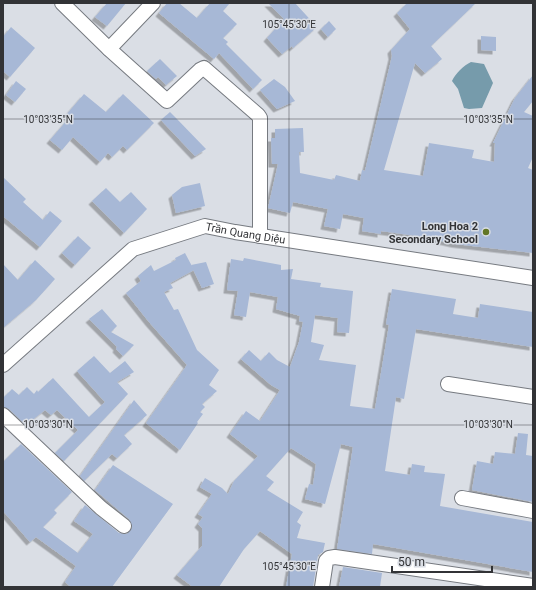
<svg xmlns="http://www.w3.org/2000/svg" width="536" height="590" viewBox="0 0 536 590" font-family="Roboto,sans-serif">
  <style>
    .water { fill: #769bab }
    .building { fill: #a7b8d6; filter: url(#shadow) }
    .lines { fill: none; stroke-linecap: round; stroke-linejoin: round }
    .minor-casing { stroke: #767a80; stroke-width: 16 }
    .minor { stroke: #fff; stroke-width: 14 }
    .ticks { fill: none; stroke: #323336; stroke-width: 1; stroke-opacity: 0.45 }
    .poi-dot { fill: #627626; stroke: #dadee5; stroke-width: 1.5 }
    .labels { text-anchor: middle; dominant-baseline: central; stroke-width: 3; stroke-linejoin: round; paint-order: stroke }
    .poi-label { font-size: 11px; font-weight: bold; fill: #323336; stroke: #dadee5; text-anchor: end }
    .street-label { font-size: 11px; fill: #323336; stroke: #dadee5 }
    .ticks-label { font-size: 10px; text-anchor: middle; fill: #323336; stroke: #dadee5; stroke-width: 3; stroke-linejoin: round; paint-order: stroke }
  </style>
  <defs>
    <filter id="shadow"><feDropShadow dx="-3.5" dy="3.5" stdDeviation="0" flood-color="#0004"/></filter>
  </defs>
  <rect width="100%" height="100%" fill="#dadee5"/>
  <path class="water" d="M471 62 484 64 493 83 482 108 469 109 464 108 458 89 452 81C455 74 464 65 471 62Z"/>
  <g class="building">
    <polygon points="107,3 126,3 107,26 95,17"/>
    <polygon points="167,3 179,3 197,18 210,3 230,3 223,11 237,24 223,38 228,42 226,44 262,80 253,89 219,53 214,59 159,13"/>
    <polygon points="268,3 295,3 317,27 293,48 292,46 282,54 267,38 284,19"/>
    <polygon points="407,3 476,3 431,46 442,59 425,73 415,63 384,170 423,176 429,143 474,150 472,158 494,162 495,143 493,143 515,98 533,75 533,101 524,112 533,116 533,157 528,168 533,170 533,253 455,244 424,237 381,231 381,234 362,231 364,218 343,214 340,229 324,226 328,209 293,202 290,213 268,208 278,164 272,164 271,138 275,138 275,129 303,128 304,152 299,152 300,173 334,180 336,175 360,181 362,170 365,171 392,56 391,50 410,29 397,13"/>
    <polygon points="329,21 336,29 328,37 321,29"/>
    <polygon points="11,27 35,48 10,77 3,71 3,37"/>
    <polygon points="481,36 496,37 496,51 481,50"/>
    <polygon points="160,59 177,76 166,85 158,77 156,79 147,71"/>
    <polygon points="274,79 285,87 295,101 277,109 260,90"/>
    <polygon points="16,81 26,89 15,102 6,95"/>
    <polygon points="84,94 106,112 123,94 154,123 127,150 123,146 112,157 108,153 100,162 73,137 62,150 50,140 69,118 66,115"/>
    <polygon points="170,112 175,117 206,149 195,156 161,120"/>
    <polygon points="3,177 26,199 23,202 43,220 50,211 62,221 40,247 3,216"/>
    <polygon points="200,183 205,206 176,213 172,195 182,187"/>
    <polygon points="106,188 120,202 131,192 147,209 124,233 92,201"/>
    <polygon points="78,236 91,248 75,265 62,253"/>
    <polygon points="185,253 194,270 170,283 173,288 164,292 174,310 178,309 197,350 219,370 209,385 217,391 202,404 205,407 200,412 203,414 197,422 198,423 180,450 146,423 187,365 149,322 126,293 141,281 138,276 151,265 154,271 176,260 175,258"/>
    <polygon points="244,258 281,265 281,270 293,269 291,279 321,283 320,287 353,291 349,333 337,332 338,318 315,315 311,342 324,345 319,360 356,365 350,406 375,409 389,325 386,324 392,289 456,299 453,314 478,318 480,304 533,312 533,347 416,329 404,399 396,397 385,471 410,475 412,464 425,466 424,472 445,474 440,506 533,522 533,572 373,544 372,554 337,549 353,447 341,444 325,504 305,499 309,484 313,485 316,464 291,448 266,476 274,482 267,490 303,512 297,522 301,525 297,538 325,543 323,552 318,555 313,587 286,587 292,554 260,531 244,549 219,587 193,587 177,575 202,546 202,528 198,524 203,517 198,514 212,494 200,487 205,478 222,488 228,494 234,481 258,456 230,434 246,411 260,421 280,390 271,385 241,359 249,350 261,361 269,352 277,360 290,367 299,342 303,322 299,321 300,316 276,309 278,297 250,292 246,317 234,315 238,291 227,290 231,259 243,261"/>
    <polygon points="35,260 55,279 36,300 3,328 3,264 18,280"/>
    <polygon points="206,262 214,284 202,288 191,265"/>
    <polygon points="102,309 117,326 111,332 134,345 123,356 116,349 117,347 89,319"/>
    <polygon points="94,356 110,373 125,361 134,372 117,382 128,394 64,461 55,453 78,430 57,410 51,415 45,410 26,425 9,409 3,407 3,398 12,389 19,395 27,387 34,394 37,390 38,392 53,378 89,417 105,402 77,371"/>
    <polygon points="134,400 147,415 124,435 132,444 117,458 112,454 84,481 80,476"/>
    <polygon points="518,433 528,434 526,455 533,456 533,502 472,490 477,461 493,464 495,452 515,454"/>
    <polygon points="21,444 72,492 54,510 57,513 43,527 78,553 93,534 74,521 85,505 119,533 127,534 132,528 129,519 95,490 113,465 173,504 112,587 71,587 65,582 76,566 36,537 30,542 3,511 3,462"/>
    <polygon points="343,567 382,573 380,587 339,587"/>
  </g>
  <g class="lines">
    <g class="minor-casing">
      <g id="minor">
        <polyline points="62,3 109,49 167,101 200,70 204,68 258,115 260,118 260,236"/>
        <polyline points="109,49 153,3"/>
        <path id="s1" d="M3 365 133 249 205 226 235 232 533 278"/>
        <polyline points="448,384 533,397"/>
        <polyline points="3,415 101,508 124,526"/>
        <polyline points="462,498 533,511"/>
        <polyline points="322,587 326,561 329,558 335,557 533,586"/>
      </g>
    </g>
    <use href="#minor" class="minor"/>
  </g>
  <path class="ticks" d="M289 3V587M3 119H533M3 425H533"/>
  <circle class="poi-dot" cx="486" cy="232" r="4"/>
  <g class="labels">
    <g class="poi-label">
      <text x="478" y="226">Long Hoa 2<tspan x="478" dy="13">Secondary School</tspan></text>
    </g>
    <g class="street-label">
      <text stroke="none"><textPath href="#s1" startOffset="291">Trần Quang Diệu</textPath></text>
    </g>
  </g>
  <g class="ticks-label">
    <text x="289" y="28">105°45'30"E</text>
    <text x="48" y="123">10°03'35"N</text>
    <text x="488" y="123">10°03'35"N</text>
    <text x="48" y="428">10°03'30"N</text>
    <text x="488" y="428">10°03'30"N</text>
    <text x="289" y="570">105°45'30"E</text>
  </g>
  <rect width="536" height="590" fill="none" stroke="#323336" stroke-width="8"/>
  <path d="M392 566v6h100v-6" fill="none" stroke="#323336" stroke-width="2"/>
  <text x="398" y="566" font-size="12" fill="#323336" stroke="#dadee5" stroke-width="3" paint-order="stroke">50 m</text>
</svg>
